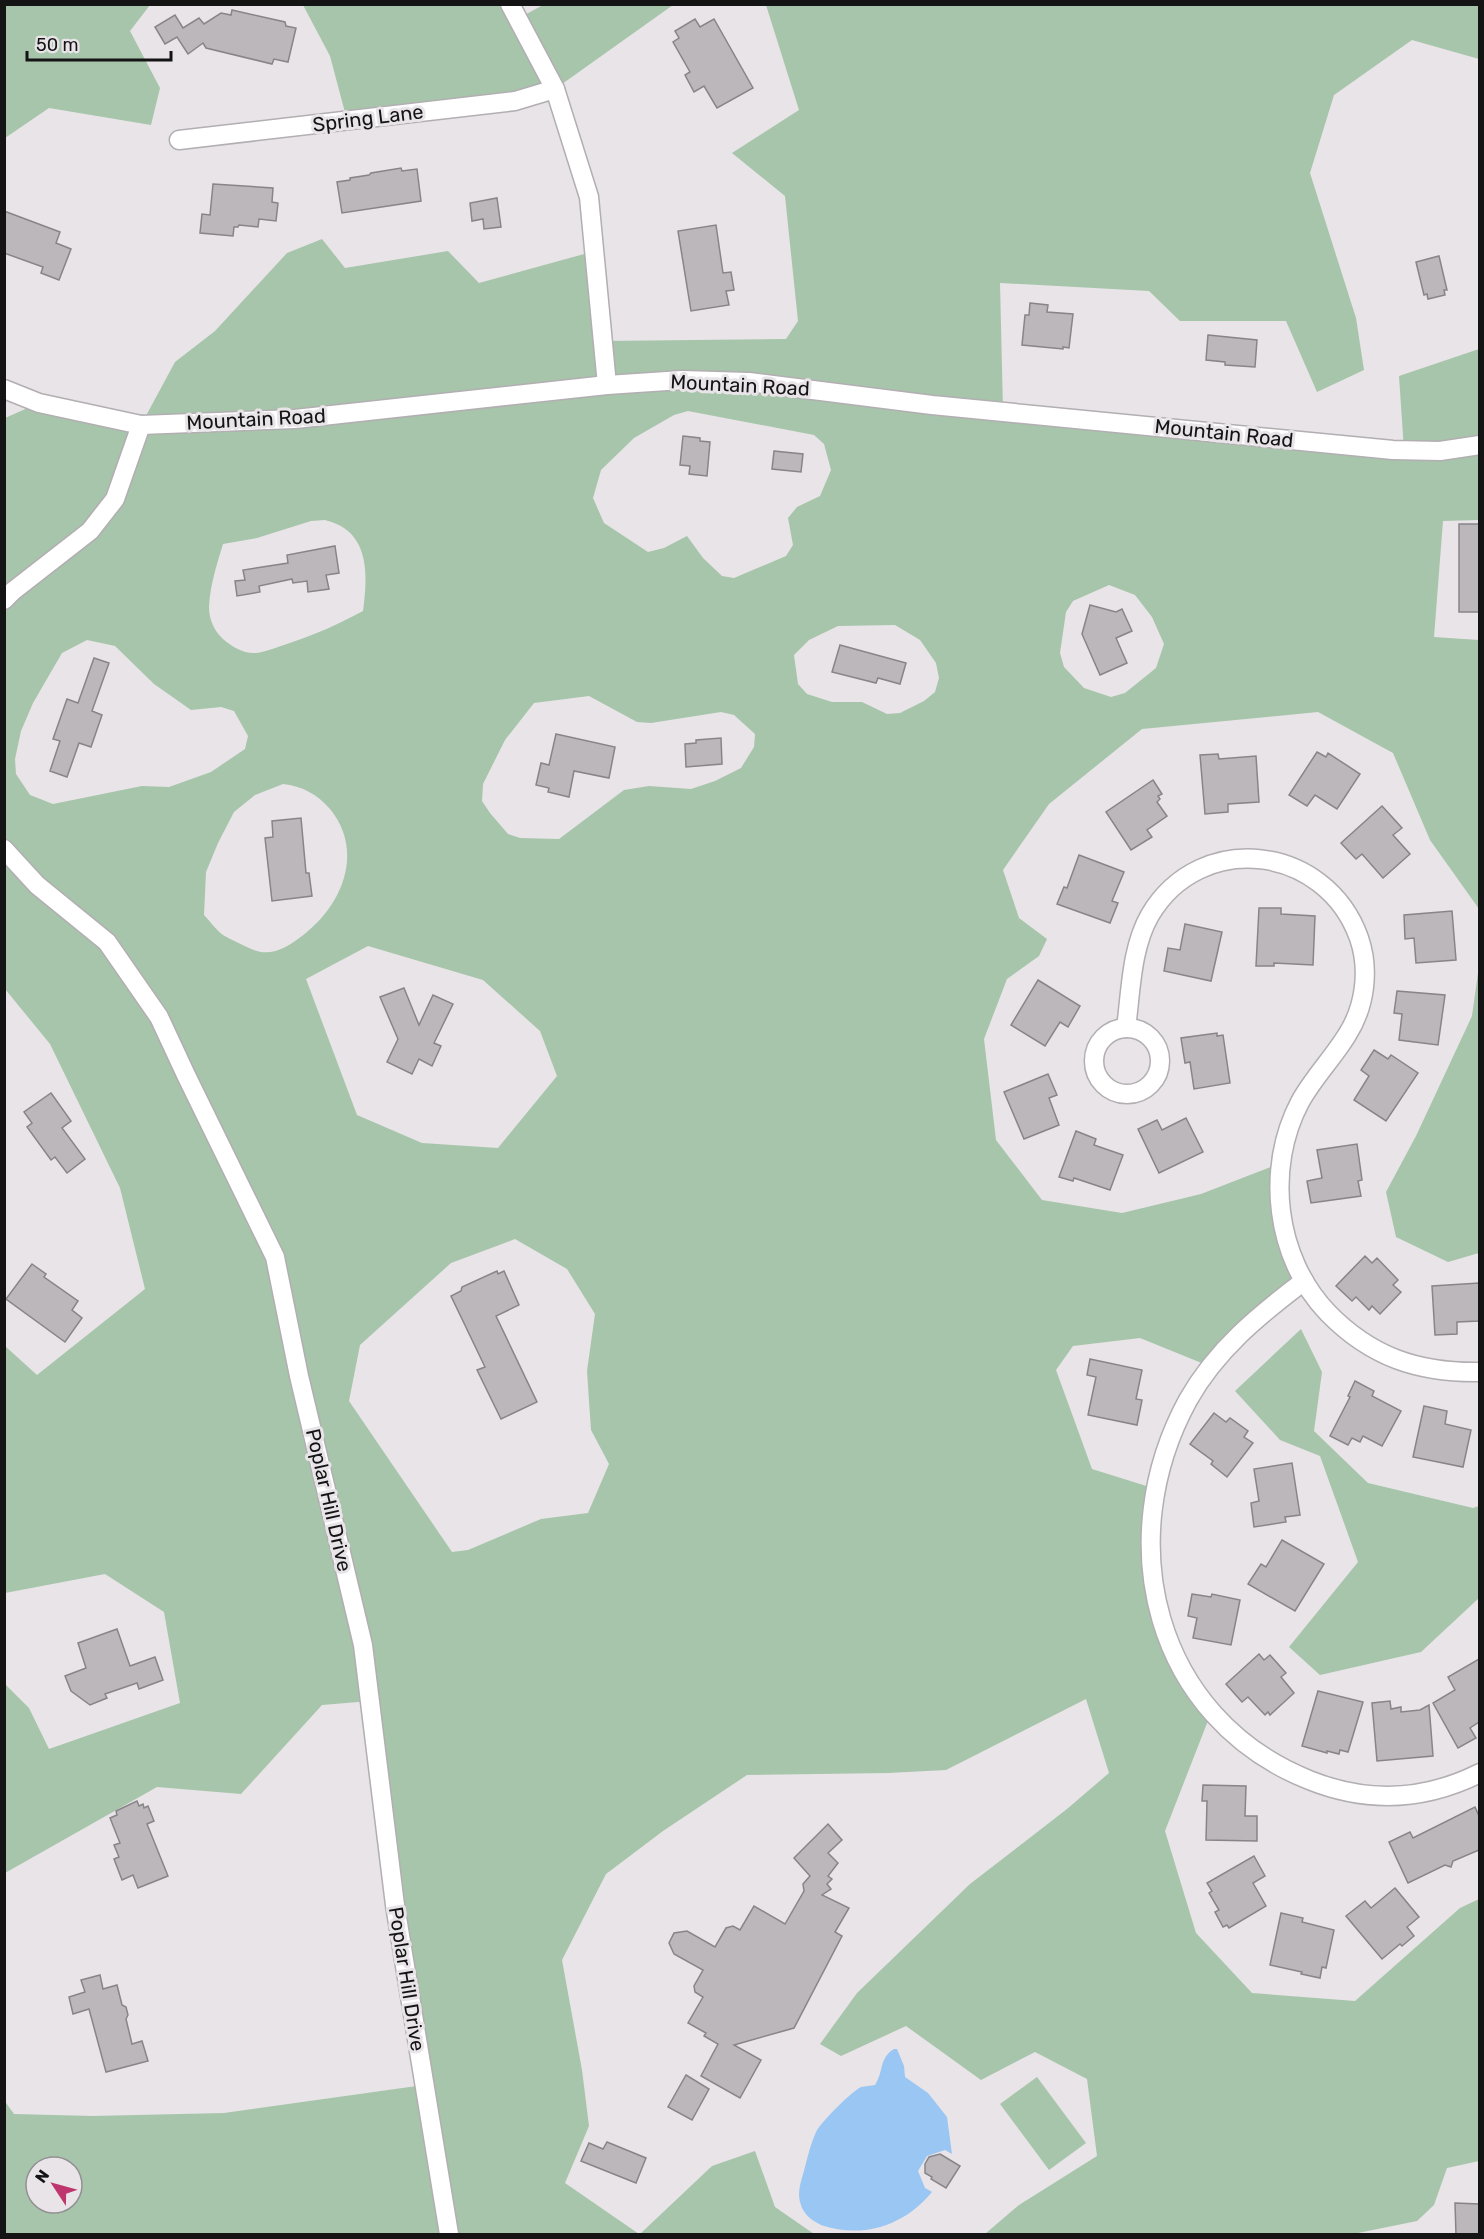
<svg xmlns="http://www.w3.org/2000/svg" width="1484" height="2239" viewBox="0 0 1484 2239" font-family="Rubik,sans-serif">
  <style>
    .green { fill: #a7c5aa; fill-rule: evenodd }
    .water { fill: #99c6f2 }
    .building { fill: #bbb7bb; stroke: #888588; stroke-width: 1.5 }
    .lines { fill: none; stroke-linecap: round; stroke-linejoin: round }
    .minor-casing { stroke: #b2aeb2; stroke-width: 21 }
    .minor { stroke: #fff; stroke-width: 18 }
    .labels { text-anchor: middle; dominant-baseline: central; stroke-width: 6; stroke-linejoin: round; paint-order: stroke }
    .street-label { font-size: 20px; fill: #151415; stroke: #e8e4e8 }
  </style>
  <rect width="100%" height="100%" fill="#e8e4e8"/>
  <g class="green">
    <polygon points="5,4 150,5 130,31 160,88 151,125 49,108 5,138"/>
    <polygon points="303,5 510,5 519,18 543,5 673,5 555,89 347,120 330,56"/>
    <path d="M766 5H1479V59L1412 40 1334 95 1310 173 1356 318 1364 370 1317 392 1286 321H1180L1149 291 1000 283 1003 411 1404 450 1399 376 1479 349V520L1443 521 1434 637 1479 640V909L1430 840 1393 753 1318 712 1142 729 1049 804 1003 870 1019 918 1047 939 1039 956 1007 979 984 1039 996 1140 1042 1200 1122 1213 1201 1194 1281 1163 1279 1194 1304 1281 1209 1366 1140 1338 1073 1346 1056 1370 1092 1469 1156 1489 1157 1601 1211 1713 1165 1831 1196 1933 1252 1993 1355 2001 1460 1908 1479 1899V2161L1447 2168 1434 2205 1417 2221 1353 2234H985L1019 2205 1097 2156 1087 2079 1035 2052 981 2080 906 2026 841 2056 820 2044 857 1993 970 1884 1067 1809 1109 1773 1086 1699 946 1770 888 1773 747 1775 663 1831 606 1874 562 1960 582 2070 589 2126 565 2183 639 2234H5L4 2100 14 2114 93 2116 224 2113 424 2085 370 1701 322 1705 241 1794 157 1787 5 1873V1684L29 1708 49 1749 180 1703 164 1612 105 1574 5 1593V1346L37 1375 145 1289 120 1188 50 1044 5 989V418L39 403 141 425 175 362 215 331 287 253 322 239 345 268 448 251 479 283 595 251 603 341 786 339 798 321 785 196 732 153 799 110ZM688 411 814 435 824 444 831 470 820 496 797 507 788 518 793 545 786 556 734 578 722 576 703 558 687 536 664 548 648 552 604 523 593 498 601 470 634 438 674 415ZM325 520C370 531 368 573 363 611 337 625 314 635 287 644 277 647 266 652 256 653 244 654 232 647 223 639 214 631 209 619 209 607 210 585 217 564 223 544L257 538 311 521ZM1109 585 1135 595 1152 617 1164 644 1156 668 1125 693 1111 697 1084 688 1064 667 1060 653 1066 612 1073 601ZM895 625 920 640 936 663 939 678 935 692 924 701 900 713 887 714 862 702H832L807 694 798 684 794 655 809 640 838 626ZM87 640 115 646 154 684 191 710 221 707 234 711 248 736 245 749 211 772 169 787 142 786 53 804 30 795 16 774 15 759 21 731 33 703 62 653ZM589 696 637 722 651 723 721 712 734 715 755 734 754 747 741 768 715 781 691 789 649 786 624 790 559 839 520 838 508 834 490 813 482 801 483 784 505 740 534 703ZM283 784C302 786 317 794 330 809 365 852 342 906 302 936 290 945 277 954 261 952 253 951 230 939 223 935 216 930 210 921 204 915L206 872 218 843 234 812 255 795ZM368 946 483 980 540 1031 557 1076 498 1148 422 1143 357 1115 306 979ZM515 1239 567 1269 595 1314 587 1371 591 1430 609 1464 588 1513 541 1519 468 1550 452 1552 349 1401 360 1345 451 1263ZM36 2167H72V2203H36Z"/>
    <polygon points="1479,966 1479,1253 1448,1262 1396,1237 1386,1192 1416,1136 1472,1016"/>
    <polygon points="1301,1329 1322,1372 1314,1431 1368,1483 1473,1508 1479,1506 1479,1598 1421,1652 1320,1675 1289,1647 1358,1562 1320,1456 1280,1440 1235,1391"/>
    <polygon points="1037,2077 1086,2143 1049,2170 1000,2104"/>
    <polygon points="755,2151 775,2207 814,2234 640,2234 712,2166"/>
  </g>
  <path class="water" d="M894 2049H897L904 2066 905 2077 928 2093 947 2117 952 2154 945 2150 927 2156 918 2171 925 2188 932 2192C904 2226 863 2239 821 2225 811 2220 803 2214 800 2202 797 2190 802 2179 805 2167 808 2155 811 2143 816 2132 821 2122 851 2092 861 2087 865 2086 871 2086 875 2085 884 2071 879 2058 894 2049Z"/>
  <g class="building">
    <polygon points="232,10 285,22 286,26 296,28 288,62 274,59 272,64 206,48 203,43 188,54 177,37 165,44 155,27 175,15 183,28 199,18 204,24 221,13 231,15"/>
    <polygon points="695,19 700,27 714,19 753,88 717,108 704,86 694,92 685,75 690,72 673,42 679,38 675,31"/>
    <polygon points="401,168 402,171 417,169 421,201 342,213 337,182 350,180 350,178 369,175 371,173"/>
    <polygon points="213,184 273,188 272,202 278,203 276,221 259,219 258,227 239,225 238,227 234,227 233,236 200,233 202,214 210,215"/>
    <polygon points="497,198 501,227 484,229 483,219 472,221 470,203"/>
    <polygon points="4,211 60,232 56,243 71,249 59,280 41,273 43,267 4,253"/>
    <polygon points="716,225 723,273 731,272 734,290 726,291 729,305 691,311 678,231"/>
    <polygon points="1439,256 1447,290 1444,290 1445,295 1428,299 1427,294 1424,295 1416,262"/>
    <polygon points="1030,303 1048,305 1047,312 1073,314 1069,348 1063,347 1063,349 1022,345 1025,315 1029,315"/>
    <polygon points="1208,335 1257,340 1255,367 1225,365 1225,362 1206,360"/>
    <polygon points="683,436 700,438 700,441 710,442 707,476 689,474 690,466 680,465"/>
    <polygon points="774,451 803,454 801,472 772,469"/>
    <rect x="1459" y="524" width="20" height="88"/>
    <polygon points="335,546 339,573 326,575 329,589 308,592 307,581 293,583 292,579 259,586 260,592 237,596 235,581 245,580 243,570 288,563 287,555"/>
    <polygon points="1090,605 1116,612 1122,609 1132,631 1116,638 1127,663 1100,675 1082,634"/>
    <polygon points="840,645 906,663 900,684 878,678 876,683 832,672"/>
    <polygon points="94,658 109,663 92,711 102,715 91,747 79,743 67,777 50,771 60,741 53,739 67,699 78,703"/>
    <polygon points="556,734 615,747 609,778 574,771 569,797 548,792 549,788 536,785 541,763 549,765"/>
    <polygon points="721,738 722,764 686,767 685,744 696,743 696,740"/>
    <polygon points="1317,752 1326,757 1328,753 1360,774 1337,809 1315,795 1307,806 1289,795"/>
    <polygon points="1218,754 1219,759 1256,756 1259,802 1228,804 1228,812 1205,814 1200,755"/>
    <polygon points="1153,780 1162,794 1158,796 1160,799 1157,802 1167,816 1147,830 1152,837 1131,850 1106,812"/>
    <polygon points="1382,806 1402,828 1393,835 1410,854 1383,878 1362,854 1356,859 1341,843"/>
    <polygon points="301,818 306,873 309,873 312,896 272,901 265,838 273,837 272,821"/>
    <polygon points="1079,855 1124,872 1112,901 1118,903 1110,923 1057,904 1064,887 1067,888"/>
    <polygon points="1259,908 1281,908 1281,914 1315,916 1313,965 1274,963 1274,966 1256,966"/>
    <polygon points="1452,911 1456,960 1416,963 1414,938 1405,939 1404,915"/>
    <polygon points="1185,924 1222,932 1211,981 1164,971 1168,948 1180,950"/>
    <polygon points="1038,980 1080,1006 1068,1027 1060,1022 1045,1046 1011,1025"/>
    <polygon points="404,988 419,1025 433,995 453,1004 434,1043 441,1046 432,1066 419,1059 412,1074 387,1062 398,1039 380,997"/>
    <polygon points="1397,991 1445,995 1438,1045 1399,1040 1402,1014 1394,1013"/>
    <polygon points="1217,1033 1217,1036 1223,1035 1230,1083 1194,1089 1190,1062 1185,1063 1181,1038"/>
    <polygon points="1374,1050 1388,1059 1391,1055 1418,1073 1386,1121 1354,1100 1369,1076 1361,1070"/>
    <polygon points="1048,1074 1057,1095 1049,1098 1059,1125 1024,1139 1004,1092"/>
    <polygon points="51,1093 71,1121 62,1128 85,1159 67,1173 55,1157 51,1160 27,1127 32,1123 24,1112"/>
    <polygon points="1186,1118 1203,1152 1159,1173 1138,1129 1157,1120 1162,1130"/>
    <polygon points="1076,1131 1096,1139 1094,1145 1123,1155 1110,1190 1074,1178 1073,1181 1059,1177"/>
    <polygon points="1357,1144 1362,1180 1358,1181 1361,1196 1311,1203 1307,1181 1322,1178 1317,1150"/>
    <polygon points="1365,1256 1372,1263 1377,1258 1398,1280 1393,1285 1401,1292 1380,1314 1372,1306 1369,1310 1356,1297 1352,1301 1336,1286"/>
    <polygon points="32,1264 46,1274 44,1277 78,1301 72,1310 82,1318 65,1342 6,1299"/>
    <polygon points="497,1271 498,1274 504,1271 519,1305 496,1316 537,1402 501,1419 477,1370 485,1367 451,1296 461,1291 462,1287"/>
    <polygon points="1479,1283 1479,1321 1457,1322 1457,1334 1435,1335 1432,1286"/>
    <polygon points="1090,1359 1142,1370 1136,1399 1142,1400 1137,1425 1088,1415 1096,1377 1087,1375"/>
    <polygon points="1355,1381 1374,1391 1372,1396 1401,1411 1382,1446 1363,1436 1360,1442 1352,1438 1348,1445 1330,1436 1350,1397 1348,1396"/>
    <polygon points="1424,1406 1447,1411 1445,1424 1471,1430 1463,1467 1413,1457"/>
    <polygon points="1214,1413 1226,1422 1230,1418 1248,1431 1244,1437 1253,1443 1227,1477 1211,1464 1213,1461 1190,1444"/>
    <polygon points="1292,1463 1300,1515 1285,1517 1286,1522 1254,1527 1251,1503 1259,1501 1254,1469"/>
    <polygon points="1282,1540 1324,1564 1295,1611 1248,1584 1261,1564 1266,1567"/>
    <polygon points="1192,1594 1211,1597 1212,1594 1240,1600 1231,1645 1193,1638 1197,1618 1188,1616"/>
    <polygon points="117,1629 130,1666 155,1657 163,1680 139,1689 137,1683 105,1694 107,1698 90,1705 71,1691 65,1676 86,1668 78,1643"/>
    <polygon points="1259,1654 1264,1660 1270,1655 1286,1673 1281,1677 1294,1693 1270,1715 1268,1712 1265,1715 1248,1697 1242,1702 1226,1684"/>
    <polygon points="1479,1659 1479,1722 1470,1728 1476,1738 1458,1748 1433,1703 1455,1690 1448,1677"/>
    <polygon points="1318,1691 1363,1702 1348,1752 1340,1750 1339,1754 1327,1751 1327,1753 1302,1746"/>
    <polygon points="1390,1701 1391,1709 1401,1707 1401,1712 1420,1710 1429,1705 1433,1756 1377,1761 1372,1703"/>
    <polygon points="1203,1785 1246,1786 1245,1816 1257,1816 1257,1841 1206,1840 1207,1801 1202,1801"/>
    <polygon points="137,1801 139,1806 143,1804 144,1808 148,1806 154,1821 147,1824 168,1876 138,1888 133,1875 122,1880 114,1859 119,1857 114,1845 120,1843 110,1818 117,1815 116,1811"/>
    <polygon points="1475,1807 1479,1816 1479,1850 1453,1861 1451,1867 1445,1865 1408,1883 1389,1842 1410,1832 1413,1838"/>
    <polygon points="828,1824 842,1840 828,1853 838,1863 828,1876 832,1879 827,1884 831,1889 822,1895 849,1908 835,1932 842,1936 794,2028 734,2045 761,2060 740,2098 701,2076 718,2044 704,2036 706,2033 688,2023 703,1997 695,1992 694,1986 703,1970 674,1954 669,1943 674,1933 687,1931 715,1947 726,1928 733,1926 740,1930 754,1906 785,1924 804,1891 803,1884 810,1876 794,1858"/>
    <polygon points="1254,1856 1265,1876 1253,1883 1266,1906 1229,1928 1227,1925 1223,1927 1215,1912 1219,1910 1209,1893 1212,1891 1207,1883"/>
    <polygon points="1395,1888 1419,1917 1407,1927 1414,1936 1402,1946 1400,1944 1382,1959 1346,1916 1365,1901 1371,1908"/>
    <polygon points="1281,1913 1303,1918 1302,1922 1334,1930 1326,1968 1322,1967 1320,1978 1301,1974 1302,1972 1270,1965"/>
    <polygon points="100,1975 103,1989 117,1985 122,2005 126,2007 128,2015 126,2019 132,2044 142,2041 148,2061 106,2072 89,2009 73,2014 69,1997 85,1992 81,1980"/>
    <polygon points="686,2075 709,2089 692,2120 668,2107"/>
    <polygon points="607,2142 646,2158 636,2183 581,2161 589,2143 603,2149"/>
    <polygon points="940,2154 960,2166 946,2188 931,2179 932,2177 925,2173 925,2164 929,2157"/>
    <polygon points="1455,2203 1479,2204 1479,2235 1456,2235"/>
  </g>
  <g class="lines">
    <g class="minor-casing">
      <g id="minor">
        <polyline points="510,4 555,89 589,197 607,385"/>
        <polyline points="179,140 515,101 555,89"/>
        <polyline points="4,389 39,403 141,425 295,419 607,385 682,380 749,382 932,405 1393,450 1440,451 1480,445"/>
        <polyline points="4,600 13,591 90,531 115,499 141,425"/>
        <polyline points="4,849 37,885 107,942 159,1017 186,1075 275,1257 299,1376 363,1645 395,1905 449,2234"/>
        <circle cx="1127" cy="1061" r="33"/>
        <path d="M1126 1028C1131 991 1131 948 1150 915 1201 829 1326 845 1359 938 1370 970 1365 1007 1347 1035 1333 1058 1313 1078 1300 1102 1265 1168 1275 1258 1328 1313 1371 1357 1418 1373 1480 1372"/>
        <path d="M1304 1281C1259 1315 1216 1350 1188 1400 1111 1541 1154 1718 1309 1780 1366 1803 1424 1801 1480 1773"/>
      </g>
    </g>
    <use href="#minor" class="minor"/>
  </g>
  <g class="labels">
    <g class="street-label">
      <text transform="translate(368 118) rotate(-7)">Spring Lane</text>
      <text transform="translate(740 385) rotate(3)">Mountain Road</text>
      <text transform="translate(256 419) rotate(-3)">Mountain Road</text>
      <text transform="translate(1224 433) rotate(6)">Mountain Road</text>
      <text transform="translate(329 1500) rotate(77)">Poplar Hill Drive</text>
      <text transform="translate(407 1979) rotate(81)">Poplar Hill Drive</text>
    </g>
  </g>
  <rect width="1484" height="2239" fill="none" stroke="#151415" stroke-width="12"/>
  <g transform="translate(54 2185) rotate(306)"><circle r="28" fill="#e8e4e8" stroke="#949194" stroke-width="1.5"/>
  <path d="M0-4.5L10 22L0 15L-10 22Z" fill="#bf356e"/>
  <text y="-9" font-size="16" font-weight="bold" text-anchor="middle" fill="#151415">N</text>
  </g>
  <path d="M27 51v9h144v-9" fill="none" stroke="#151415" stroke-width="3"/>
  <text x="36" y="51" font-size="18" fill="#151415" stroke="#e8e4e8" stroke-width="4.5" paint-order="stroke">50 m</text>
</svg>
